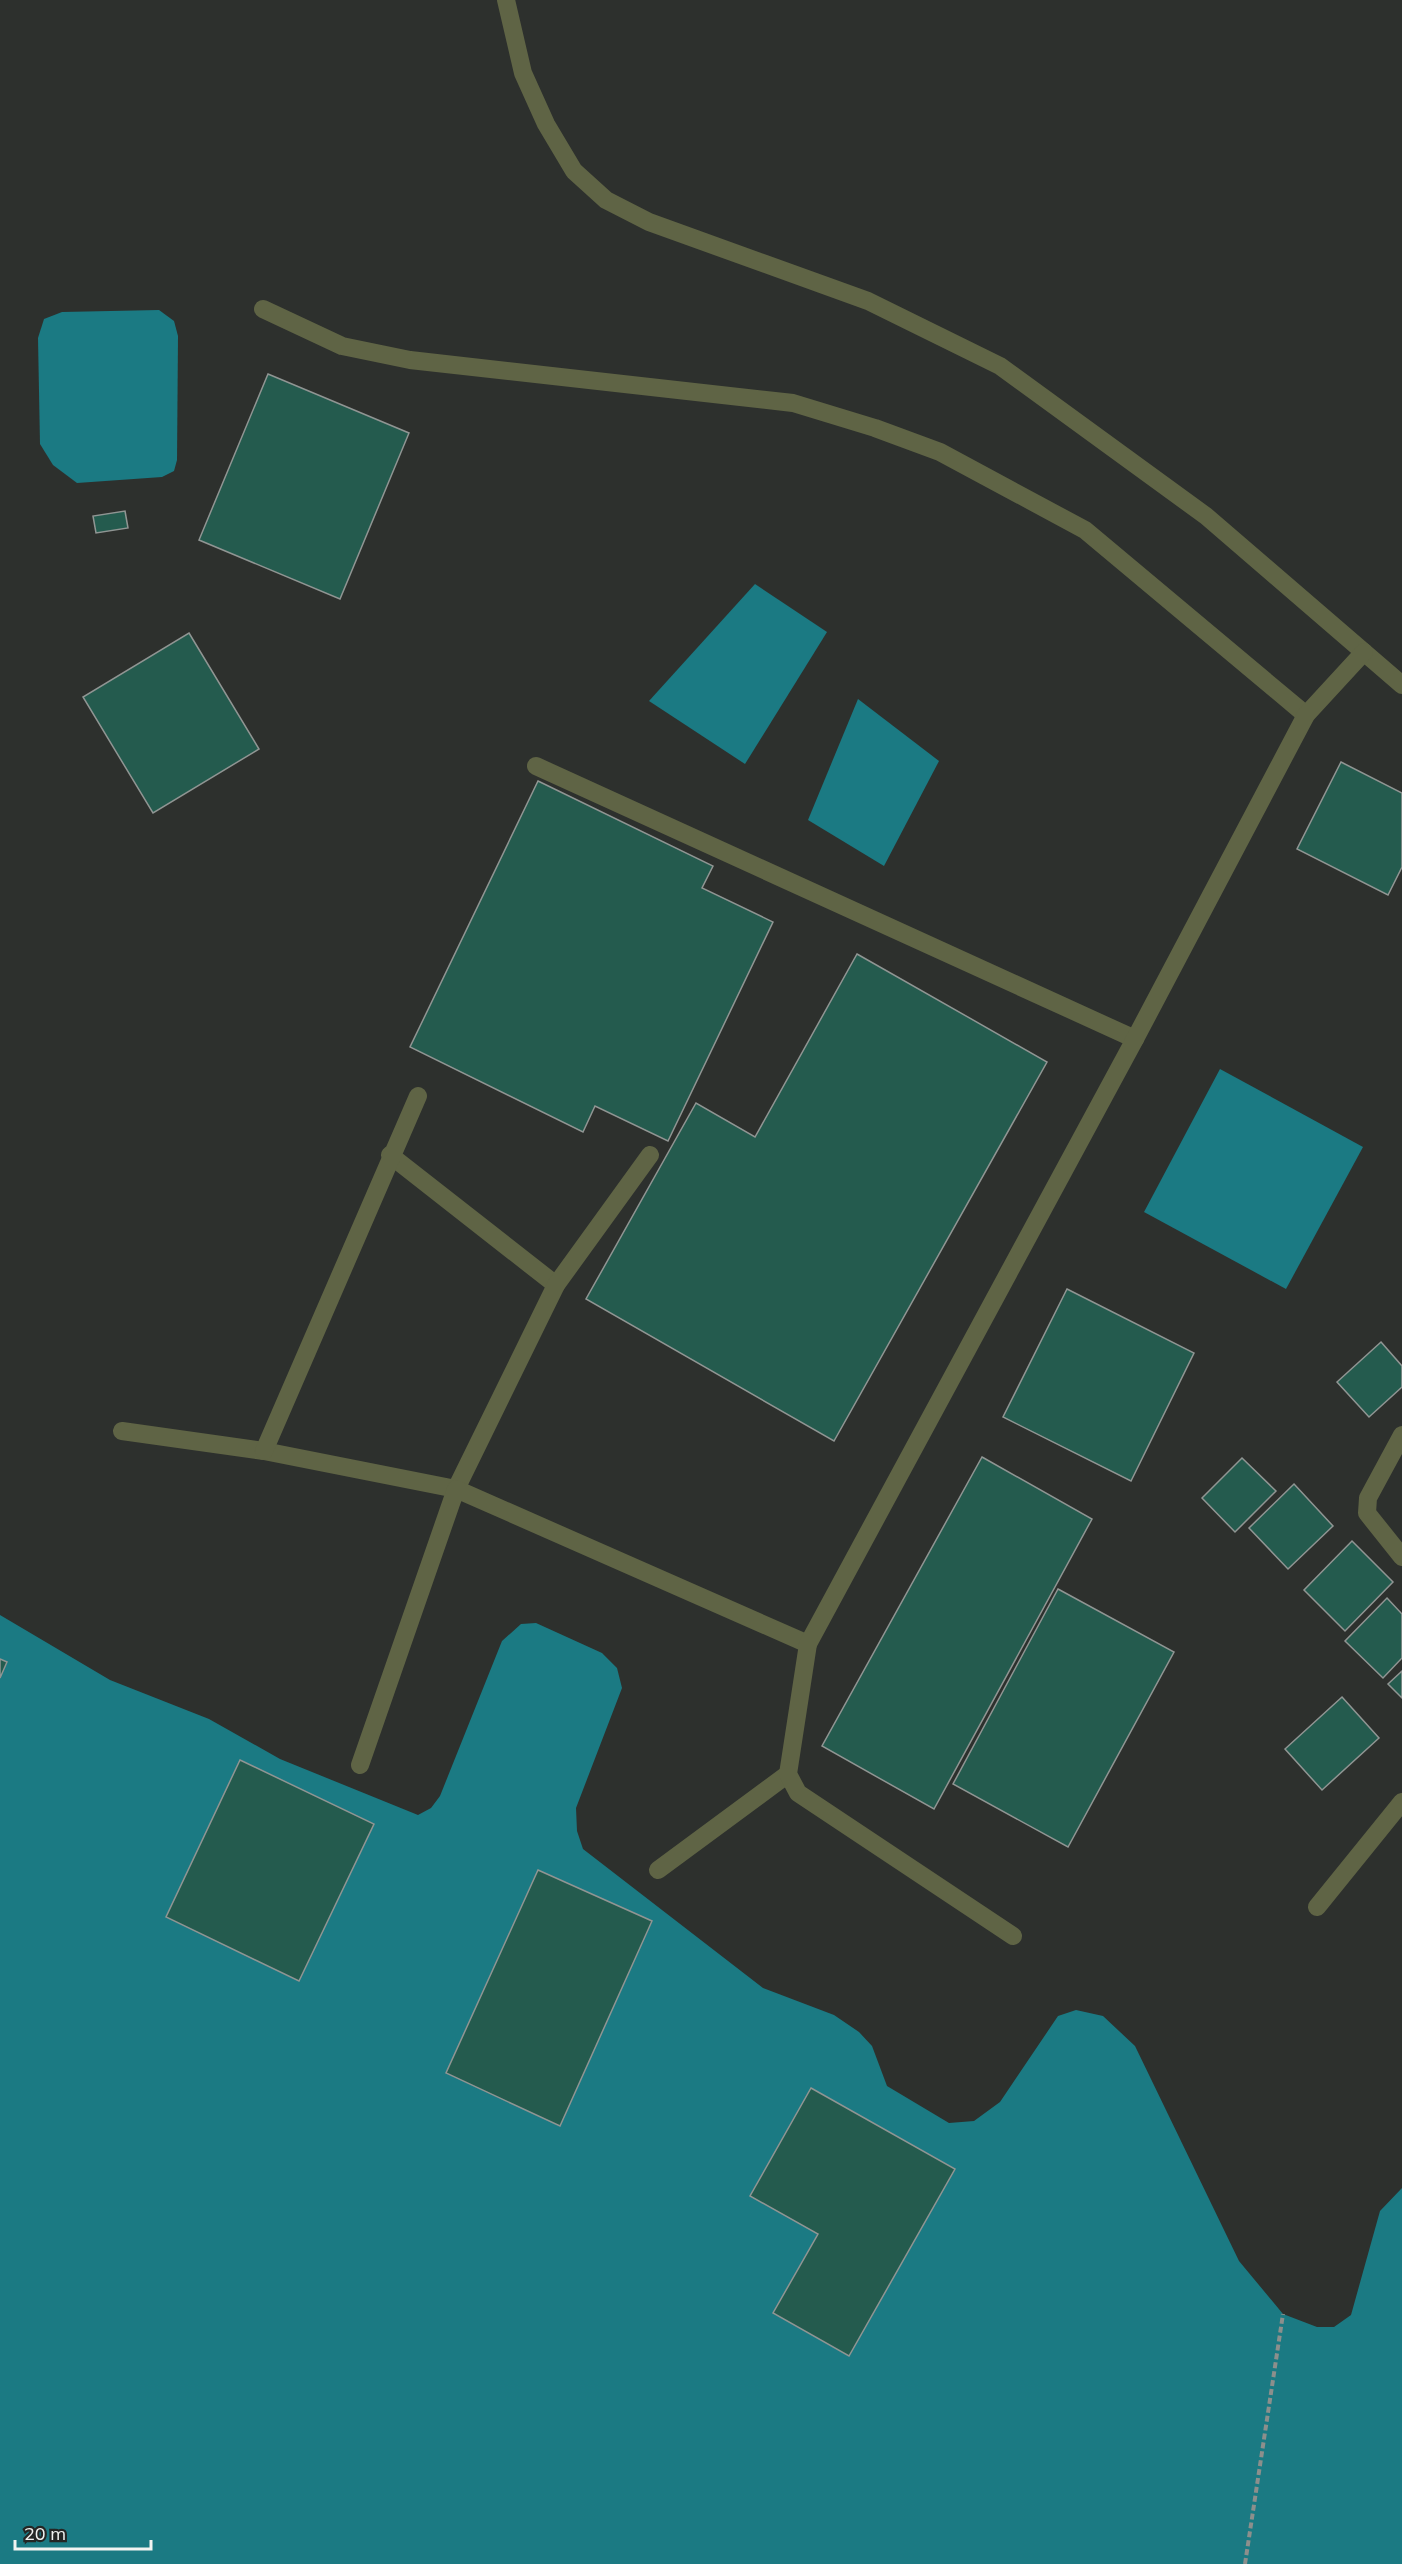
<svg xmlns="http://www.w3.org/2000/svg" width="1402" height="2564" viewBox="0 0 1402 2564" font-family="Mulish,sans-serif">
  <style>
    .water { fill: #1b7a83 }
    .building { fill: #245b4e; stroke: #909593; stroke-width: 1.5 }
    .lines { fill: none; stroke-linecap: round; stroke-linejoin: round }
    .path { stroke: #8c8f8c; stroke-width: 4; stroke-dasharray: 6 3; stroke-linecap: butt }
    .minor { stroke: #5f6445; stroke-width: 18 }
  </style>
  <rect width="100%" height="100%" fill="#2d302d"/>
  <g class="water">
    <polygon points="159,310 174,321 178,336 177,460 174,471 162,477 77,483 53,465 40,444 38,338 44,319 62,312"/>
    <polygon points="755,584 827,632 745,764 649,701"/>
    <polygon points="858,699 939,761 884,866 808,820"/>
    <polygon points="1220,1069 1363,1147 1286,1289 1144,1212"/>
    <polygon points="0,1615 110,1680 209,1719 280,1759 418,1815 431,1808 440,1796 502,1641 521,1624 536,1623 602,1653 617,1668 622,1688 576,1808 577,1831 583,1849 763,1988 834,2015 859,2032 872,2046 887,2086 949,2123 974,2121 1000,2102 1058,2016 1076,2010 1103,2016 1135,2046 1239,2261 1283,2314 1317,2327 1334,2327 1351,2315 1380,2211 1402,2188 1402,2564 0,2564"/>
  </g>
  <g class="building">
    <polygon points="268,374 409,433 340,599 199,540"/>
    <polygon points="125,511 128,528 96,533 93,516"/>
    <polygon points="189,633 259,749 153,813 83,697"/>
    <polygon points="1341,762 1402,793 1402,867 1388,895 1297,849"/>
    <polygon points="538,781 713,866 702,888 773,922 668,1141 595,1106 583,1132 410,1047"/>
    <polygon points="857,954 1047,1062 834,1441 586,1299 696,1103 755,1137"/>
    <polygon points="1067,1289 1194,1353 1131,1481 1003,1417"/>
    <polygon points="1381,1342 1402,1366 1402,1387 1369,1417 1337,1382"/>
    <polygon points="982,1457 1092,1519 934,1809 822,1746"/>
    <polygon points="1242,1458 1276,1491 1235,1532 1202,1498"/>
    <polygon points="1294,1484 1333,1526 1288,1569 1249,1528"/>
    <polygon points="1352,1541 1393,1582 1345,1631 1304,1590"/>
    <polygon points="1058,1589 1174,1652 1068,1847 953,1784"/>
    <polygon points="1387,1598 1402,1614 1402,1658 1383,1678 1345,1641"/>
    <polygon points="0,1659 7,1662 0,1678"/>
    <polygon points="1402,1671 1402,1698 1388,1684"/>
    <polygon points="1342,1697 1379,1738 1322,1790 1285,1749"/>
    <polygon points="240,1760 374,1824 299,1981 166,1917"/>
    <polygon points="538,1870 652,1921 560,2126 446,2073"/>
    <polygon points="811,2088 955,2169 849,2356 773,2313 818,2234 750,2196"/>
  </g>
  <g class="lines">
    <polyline class="path" points="1245,2564 1283,2314"/>
    <g class="minor">
      <polyline points="506,0 523,73 546,124 574,171 606,200 649,222 868,301 1000,366 1206,516 1402,685"/>
      <polyline points="263,309 342,346 410,360 793,403 875,428 940,452 1085,530 1306,715"/>
      <polyline points="536,766 1135,1039"/>
      <polyline points="390,1155 556,1285"/>
      <polyline points="122,1431 264,1451 456,1489 556,1285 650,1155"/>
      <polyline points="1402,1435 1368,1498 1367,1513 1402,1557"/>
      <polyline points="264,1451 418,1096"/>
      <polyline points="360,1765 456,1489 808,1644"/>
      <polyline points="658,1870 788,1774"/>
      <polyline points="1317,1907 1402,1802"/>
      <polyline points="1013,1936 798,1793 788,1774 808,1644 1135,1039 1306,715 1364,652"/>
    </g>
  </g>
  <path d="M15 2540v9h136v-9" fill="none" stroke="#f1f3f1" stroke-width="3"/>
  <text x="24" y="2540" font-size="18" fill="#f1f3f1" stroke="#242624" stroke-width="4.5" paint-order="stroke">20 m</text>
</svg>
